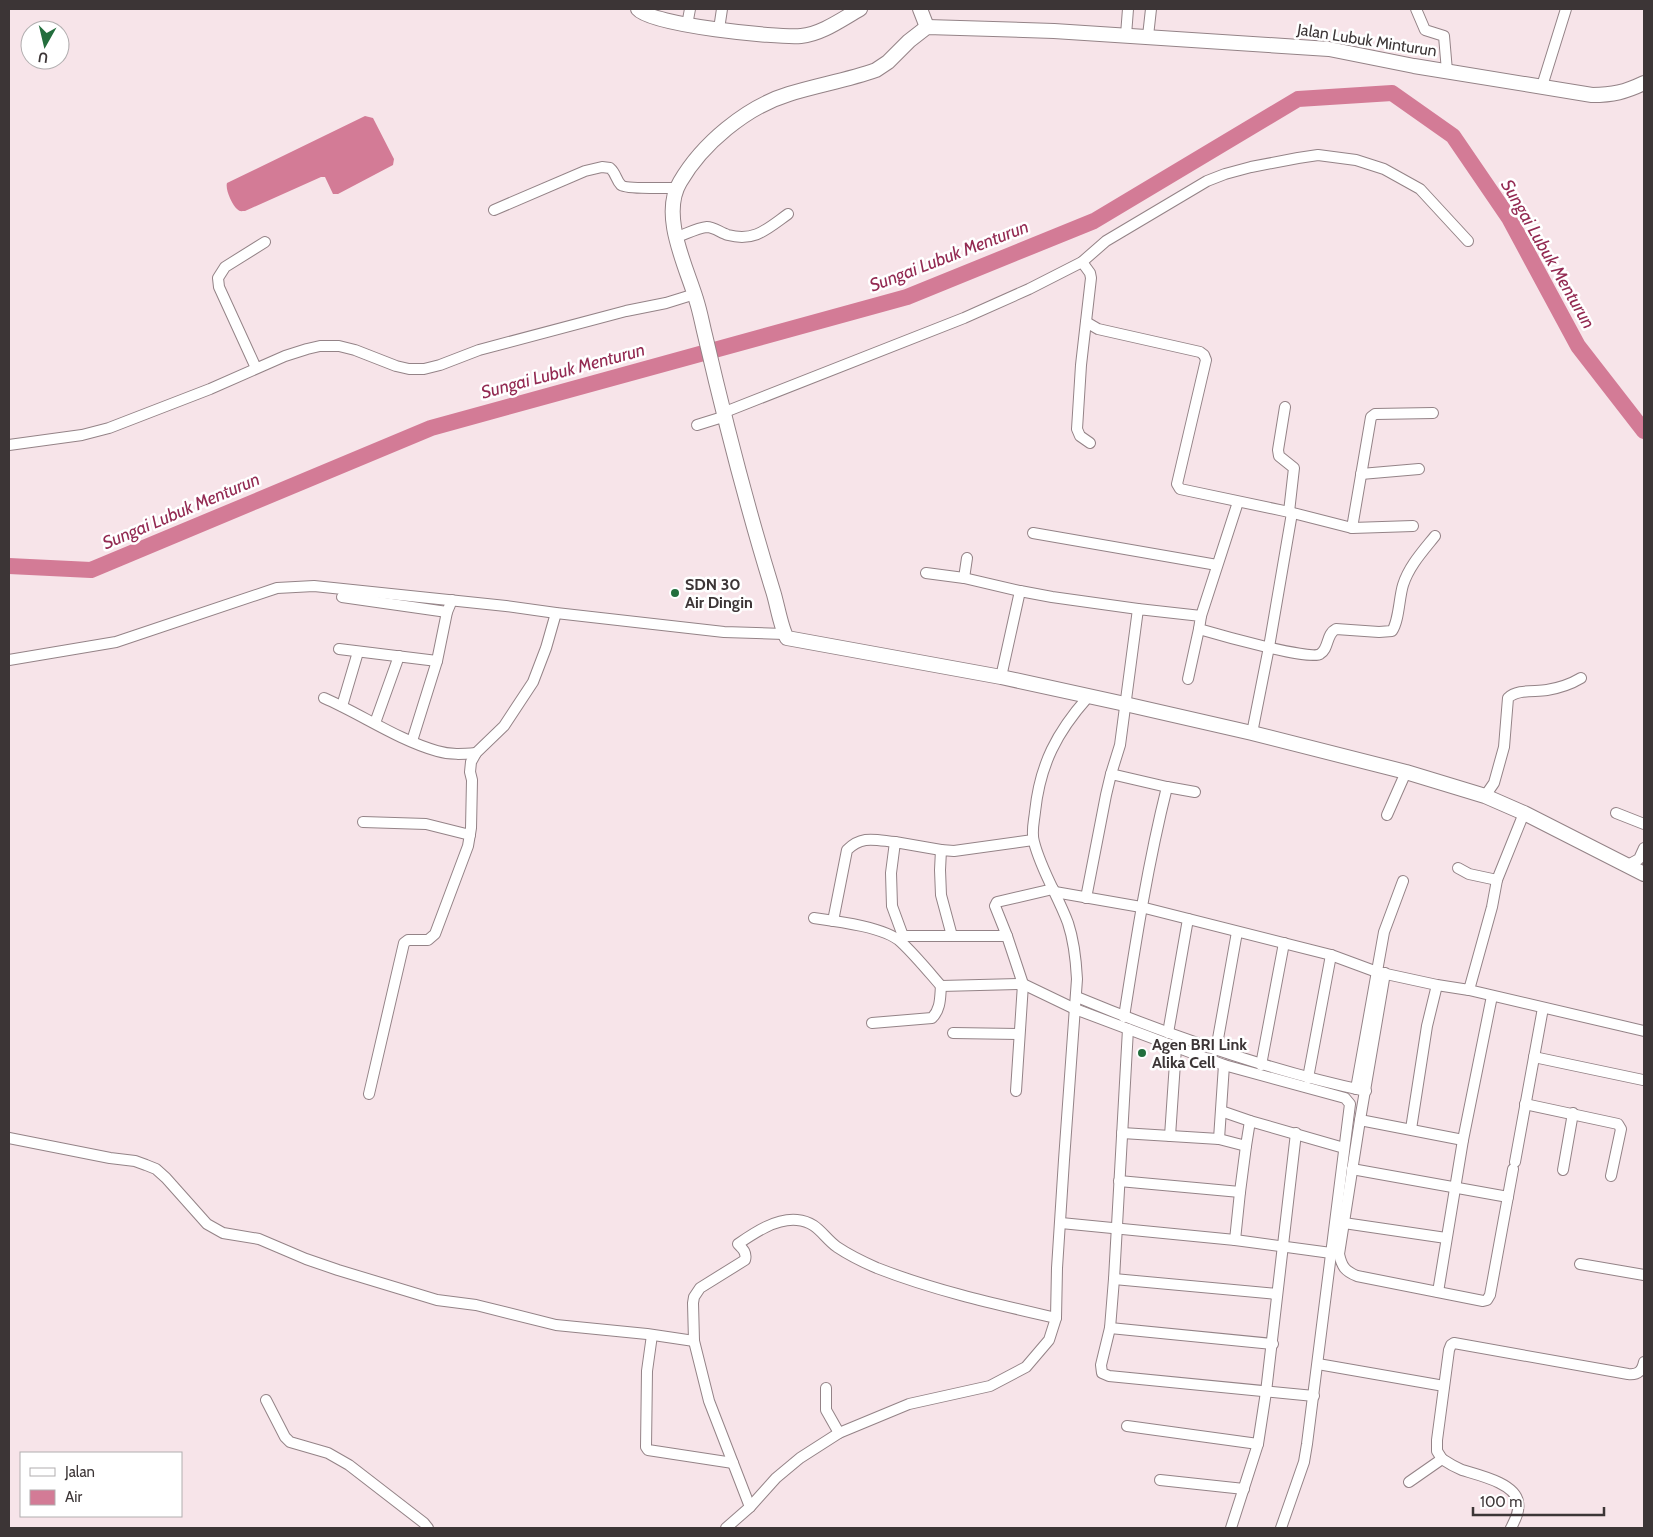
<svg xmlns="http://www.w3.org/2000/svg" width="1653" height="1537" viewBox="0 0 1653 1537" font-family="Cabin,sans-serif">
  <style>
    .water { fill: #d37b96 }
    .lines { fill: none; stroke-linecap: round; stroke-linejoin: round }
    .river { stroke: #d37b96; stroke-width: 16 }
    .street-casing { stroke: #948387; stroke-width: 12 }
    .secondary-casing { stroke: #948387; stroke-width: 16 }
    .street { stroke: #fff; stroke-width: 10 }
    .secondary { stroke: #fff; stroke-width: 14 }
    .poi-dot { fill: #236e3d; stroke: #fff; stroke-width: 2 }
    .labels { text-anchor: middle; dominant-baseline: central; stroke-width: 5; stroke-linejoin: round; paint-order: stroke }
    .street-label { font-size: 16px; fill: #3c3536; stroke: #fff }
    .poi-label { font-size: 16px; font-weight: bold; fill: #3c3536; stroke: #fff; text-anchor: start }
    .water-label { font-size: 18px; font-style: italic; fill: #932a52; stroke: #fff }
  </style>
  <rect width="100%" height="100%" fill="#f7e4e9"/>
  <path class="water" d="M365 116 373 118 394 159 393 165 338 194H333L325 177H321L245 211C241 211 240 212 237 209 232 205 225 189 227 183Z"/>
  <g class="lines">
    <polyline class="river" points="9,566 91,570 431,428 907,297 1094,221 1298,99 1392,93 1453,136 1509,218 1578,346 1644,431"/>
    <g class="street-casing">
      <g id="street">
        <polyline points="1416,9 1425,30 1444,36 1447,71"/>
        <polyline points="687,25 690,9"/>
        <polyline points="719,29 722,9"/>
        <polyline points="1126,35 1128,9"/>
        <polyline points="1148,36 1151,9"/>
        <polyline points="1542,86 1566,9"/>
        <path d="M494 210 585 171 602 167 610 168C616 173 616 180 621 185 625 189 667 188 677 188"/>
        <path d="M677 237C686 234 697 228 707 227 714 227 721 233 728 235 755 242 767 229 788 214"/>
        <polyline points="1082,262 1090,273 1091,278 1081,365 1077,429 1080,436 1090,443"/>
        <polyline points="1086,322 1098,329 1200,352 1204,355 1206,360 1177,484 1180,489 1289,512 1294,468 1279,456 1278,450 1285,407"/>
        <polyline points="256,368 219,287 218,278 225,267 265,242"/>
        <polyline points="725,412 964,318 1029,289 1082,262 1106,241 1207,181 1225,174 1251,167 1298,158 1318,155 1356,160 1384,169 1420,189 1468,241"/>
        <polyline points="697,425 726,416"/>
        <polyline points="9,445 82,435 109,428 210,389 285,356 307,349 320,346 339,346 355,350 396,366 409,369 424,369 440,365 479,350 626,311 666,303 695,294"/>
        <polyline points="1361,474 1419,469"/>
        <polyline points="1289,512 1352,528 1413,526"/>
        <polyline points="1352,528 1371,417 1375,414 1433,413"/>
        <polyline points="1033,533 1217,565"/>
        <polyline points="926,573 964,578 1020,591 1052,597 1138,609"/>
        <polyline points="964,578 967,558"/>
        <polyline points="342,597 447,612"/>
        <polyline points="1201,616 1238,502"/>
        <polyline points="339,649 437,661"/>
        <polyline points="9,660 116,642 277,588 314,586 506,606 556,613 724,632 784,634"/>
        <polyline points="1001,677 1020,591"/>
        <polyline points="1188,679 1199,629"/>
        <path d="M324 698C361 714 398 740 437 751 450 755 463 754 476 753"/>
        <polyline points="342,706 358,652"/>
        <polyline points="375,723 399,656"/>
        <polyline points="1252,733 1269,647 1292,513"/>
        <polyline points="412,741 437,661 447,612 452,600"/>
        <path d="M1111 774 1120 745 1138 609 1201 616 1199 629C1216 634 1311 661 1320 654 1329 649 1326 634 1336 629L1379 632 1392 631C1399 621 1399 598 1403 585 1409 566 1423 551 1435 536"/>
        <polyline points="1167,787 1195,792"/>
        <path d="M1485 796 1494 783 1504 747 1508 698C1517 689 1535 692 1547 690 1559 688 1571 684 1581 678"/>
        <polyline points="1616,813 1644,824"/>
        <polyline points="1387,815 1406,772"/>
        <polyline points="363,822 426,824 470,835"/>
        <polyline points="1628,865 1639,859 1644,848"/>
        <polyline points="1458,868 1469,874 1497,880"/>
        <polyline points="1055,892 1141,907 1331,955 1377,972 1437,985 1469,990 1492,907 1497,880 1524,813"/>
        <path d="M1086 898 1106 795 1111 774 1167 787C1148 863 1136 940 1124 1017"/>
        <path d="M814 918C836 921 885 927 901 942 915 955 928 971 941 986L1023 984 1075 1009 1224 1065 1345 1098 1350 1104 1307 1444 1304 1462 1281 1528"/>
        <path d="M833 921 847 850C862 835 875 840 895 842"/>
        <polyline points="903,936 892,906 891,873 895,842 941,850"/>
        <polyline points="1007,936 995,906 997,902 1053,889"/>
        <polyline points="900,940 903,936 952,936"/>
        <polyline points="1385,973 1360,1120 1463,1140"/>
        <polyline points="1469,990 1644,1031"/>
        <path d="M1077 997C1171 1036 1266 1070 1366 1091"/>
        <path d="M872 1023 932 1018C941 1009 940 997 941 986"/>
        <polyline points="1128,1029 1114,1279 1110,1328 1101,1365 1102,1373 1109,1376 1314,1396"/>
        <polyline points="953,1033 1019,1034"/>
        <polyline points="1168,1033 1188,919"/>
        <polyline points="1216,1050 1237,932"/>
        <polyline points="1534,1057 1643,1080"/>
        <polyline points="1261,1065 1284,943"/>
        <polyline points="1308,1078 1331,955"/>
        <polyline points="1356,1089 1384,932 1403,881"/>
        <polyline points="1016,1091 1023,984 1007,936 952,936 941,895 940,870 941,850 954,851 1033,840"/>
        <polyline points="369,1094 404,943 408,940 428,940 435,934 468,846 471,828 472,780 470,772 471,762 476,753 504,726 533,682 546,648 556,613"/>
        <polyline points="1525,1104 1618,1124 1621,1129 1611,1176"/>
        <polyline points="1221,1111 1250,1121"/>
        <path d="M1360 1120 1339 1254C1342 1267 1345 1271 1357 1276L1483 1301 1487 1300 1490 1295 1513 1169"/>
        <polyline points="1411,1129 1427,1026 1437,985"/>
        <polyline points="1122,1133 1219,1139 1246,1146 1250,1121 1344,1148"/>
        <polyline points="1170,1136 1176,1048"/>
        <polyline points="9,1138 110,1158 135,1161 146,1165 156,1169 166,1178 207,1224 223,1233 259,1239 306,1259 338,1270 437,1300 476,1305 556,1325 647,1334 694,1341"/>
        <polyline points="1219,1139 1224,1065"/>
        <polyline points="1515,1162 1543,1008"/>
        <polyline points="1352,1169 1508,1197"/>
        <polyline points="1563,1170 1573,1113"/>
        <polyline points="1119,1181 1240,1192"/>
        <polyline points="1061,1223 1235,1240 1331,1253"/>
        <polyline points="1344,1223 1446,1238"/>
        <polyline points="1235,1240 1240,1192 1246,1146"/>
        <polyline points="1580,1264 1644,1275"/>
        <polyline points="1114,1279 1277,1294"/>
        <polyline points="1438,1292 1463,1140 1492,996"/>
        <polyline points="1110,1328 1273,1344"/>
        <polyline points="652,1335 647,1371 646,1447 648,1450 733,1463"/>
        <polyline points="1318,1364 1444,1386"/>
        <polyline points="826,1388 826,1410 839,1433"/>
        <polyline points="266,1400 285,1437 290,1442 328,1453 349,1465 424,1523 428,1528"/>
        <polyline points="1127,1426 1258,1444"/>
        <path d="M1442 1459C1448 1463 1455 1467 1462 1470 1478 1475 1515 1483 1518 1502 1520 1511 1515 1520 1511 1528"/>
        <polyline points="1160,1480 1244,1489"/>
        <path d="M1409 1482 1442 1459 1437 1451V1440L1449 1350 1451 1345 1454 1343 1628 1374C1637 1375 1642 1372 1644 1362"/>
        <path d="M750 1507 709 1401 694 1341 693 1303 694 1297 700 1288 745 1260C747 1253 743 1249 738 1244 754 1233 776 1218 797 1220 818 1222 822 1236 837 1247 849 1255 863 1262 877 1268 936 1291 995 1304 1056 1318"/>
        <path d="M726 1528 750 1507 776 1478 800 1458 839 1433 909 1404 990 1386 1026 1367 1049 1340 1056 1318 1057 1268 1064 1160 1077 979C1076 960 1074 941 1068 923 1058 896 1041 870 1034 842 1031 832 1034 822 1035 812 1040 764 1057 732 1088 697"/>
        <polyline points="1231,1528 1258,1444 1266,1392 1296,1133"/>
      </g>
    </g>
    <g class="secondary-casing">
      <g id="secondary">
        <path d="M638 9C651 25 777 38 801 36 822 34 842 19 860 9"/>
        <polyline points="920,9 927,27"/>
        <path d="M1644 83C1625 92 1613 95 1592 95L1414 66 1329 49 1054 31 927 27 909 41 888 62 876 70C848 80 818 85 789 94 746 107 702 144 680 182 660 215 686 266 696 299 700 311 702 323 705 335 725 421 747 507 773 591 777 603 781 629 787 638L1001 677 1125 704 1252 733 1406 772 1485 796 1524 813 1644 874"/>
      </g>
    </g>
    <use href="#street" class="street"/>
    <use href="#secondary" class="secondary"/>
  </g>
  <g class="poi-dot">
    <circle cx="675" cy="593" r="5"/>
    <circle cx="1142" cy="1053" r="5"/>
  </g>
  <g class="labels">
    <g class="street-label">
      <text transform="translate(1367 40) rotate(9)">Jalan Lubuk Minturun</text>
    </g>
    <g class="poi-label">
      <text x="685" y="584">SDN 30<tspan x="685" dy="18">Air Dingin</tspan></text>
      <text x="1152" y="1044">Agen BRI Link<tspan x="1152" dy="18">Alika Cell</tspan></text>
    </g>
    <g class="water-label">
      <text transform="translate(1548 254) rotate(60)">Sungai Lubuk Menturun</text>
      <text transform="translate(949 256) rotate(-21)">Sungai Lubuk Menturun</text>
      <text transform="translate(563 371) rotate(-15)">Sungai Lubuk Menturun</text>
      <text transform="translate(181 511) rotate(-23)">Sungai Lubuk Menturun</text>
    </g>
  </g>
  <rect width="1653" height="1537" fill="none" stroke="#3c3536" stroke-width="20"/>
  <rect x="20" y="1452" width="162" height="65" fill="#ffffff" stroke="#b1aeaf"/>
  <rect x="30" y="1468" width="25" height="8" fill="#ffffff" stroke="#b1aeaf"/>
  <text x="65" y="1477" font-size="15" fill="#3c3536">Jalan</text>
  <rect x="30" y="1490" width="25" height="15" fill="#d37b96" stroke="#b1aeaf"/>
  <text x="65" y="1502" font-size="15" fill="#3c3536">Air</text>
  <g transform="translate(45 45) rotate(188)"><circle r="24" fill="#ffffff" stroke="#b1aeaf"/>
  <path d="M0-4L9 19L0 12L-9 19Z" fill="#236e3d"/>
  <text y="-8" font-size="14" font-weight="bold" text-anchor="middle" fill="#3c3536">U</text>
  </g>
  <path d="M1473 1507v8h131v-8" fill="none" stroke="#3c3536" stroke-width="2.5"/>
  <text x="1480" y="1507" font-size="15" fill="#3c3536" stroke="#ffffff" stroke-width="4" paint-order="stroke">100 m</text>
</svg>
